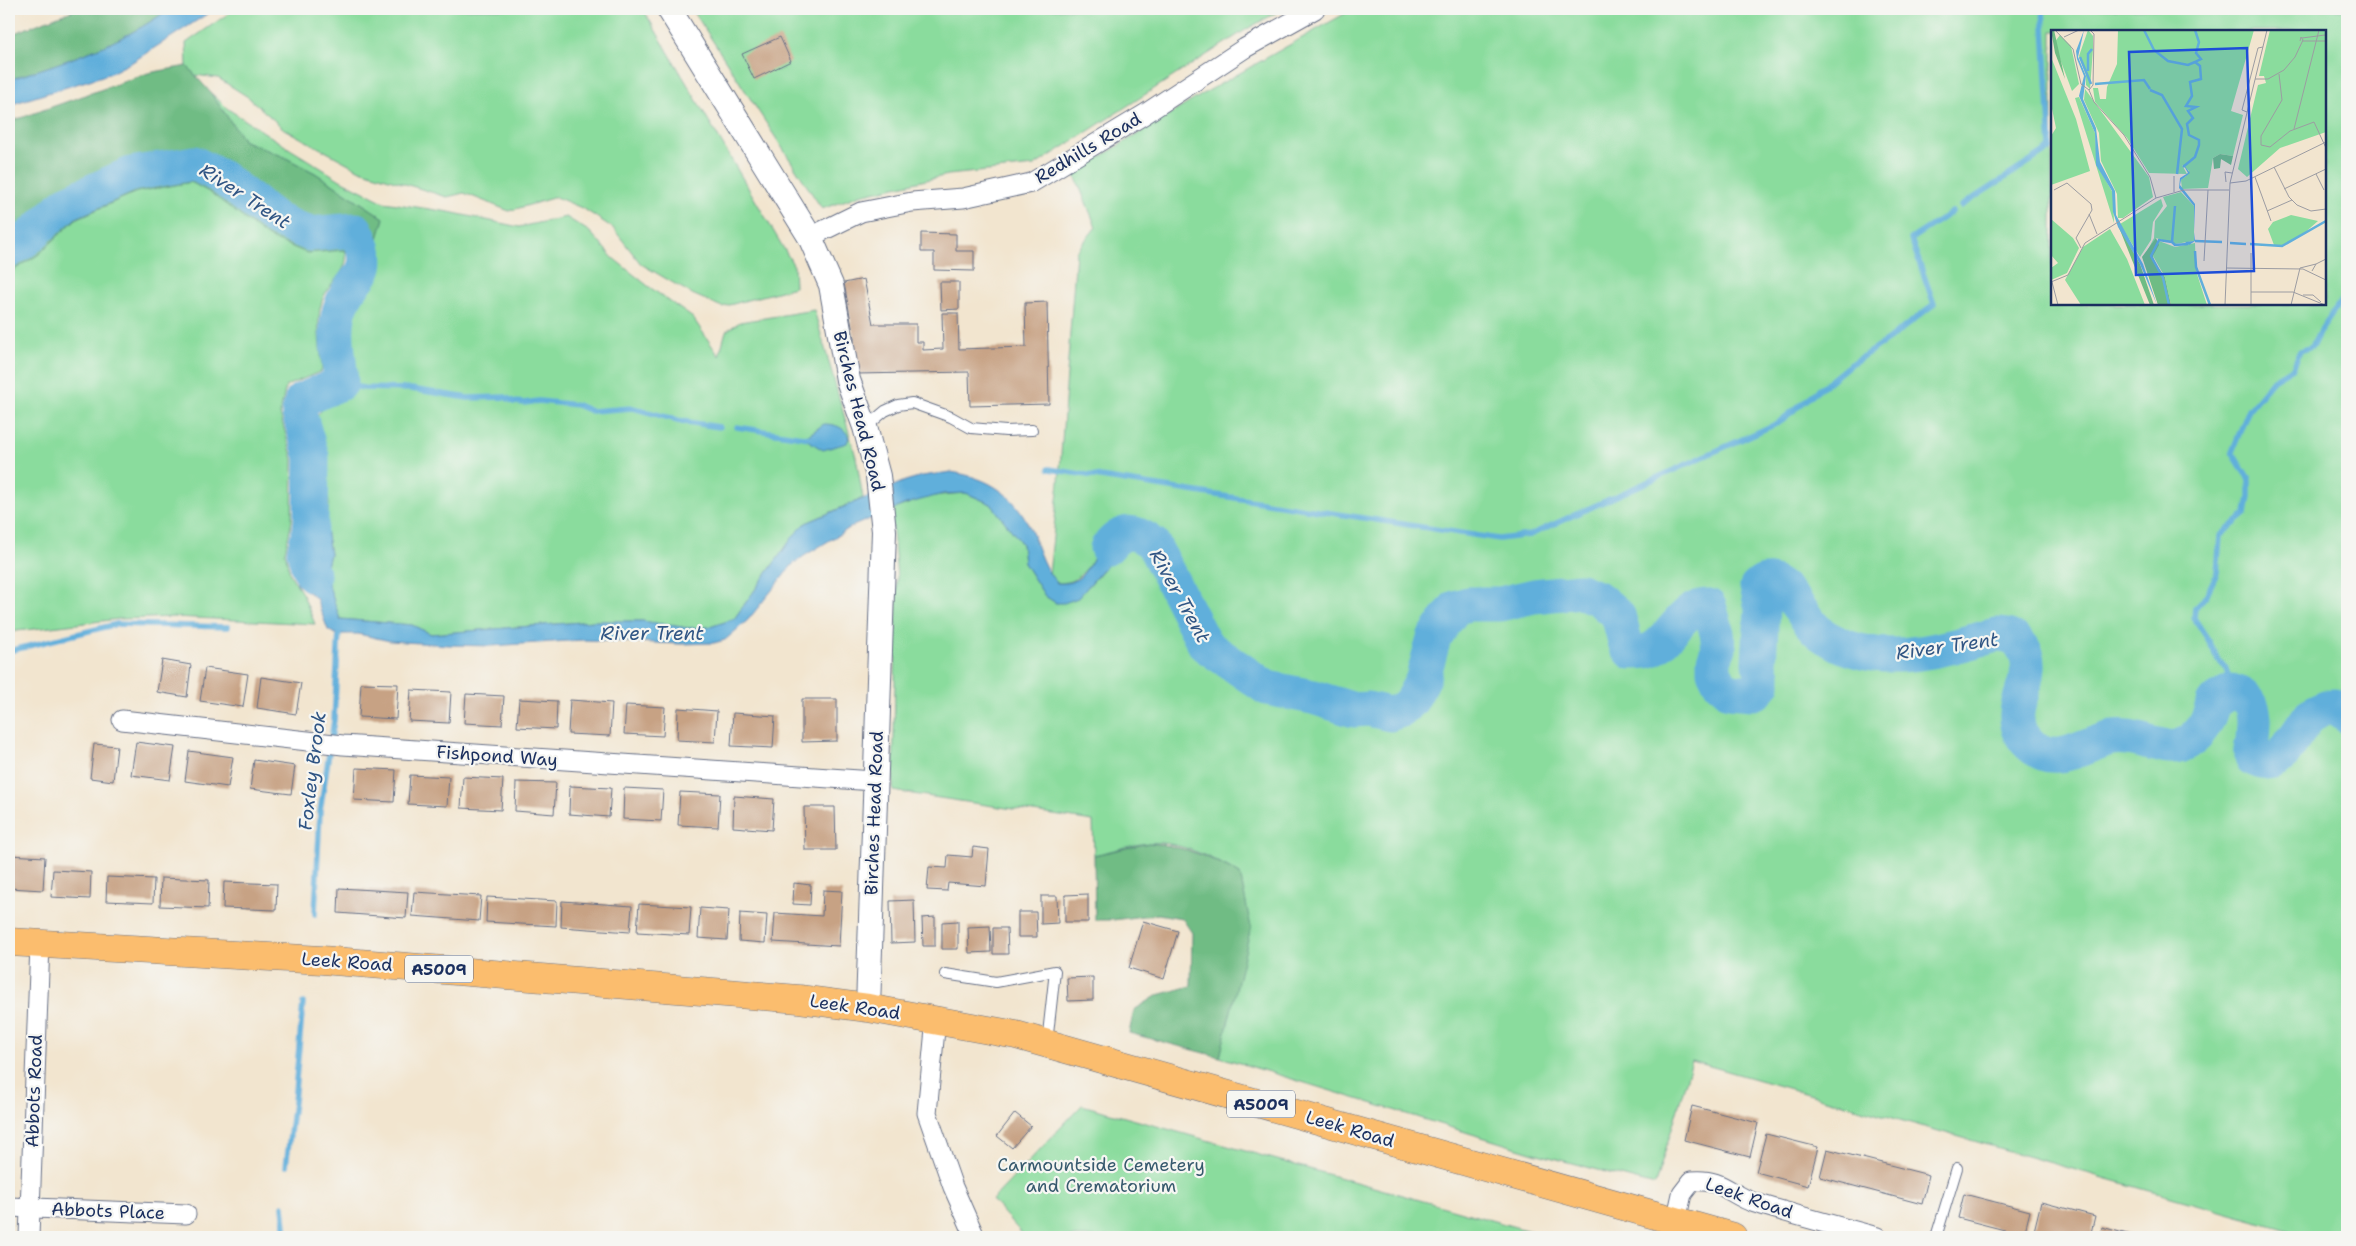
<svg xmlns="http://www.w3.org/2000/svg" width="2356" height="1246" viewBox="0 0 2356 1246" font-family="'Shantell Sans',sans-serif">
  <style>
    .green { fill: #8adc9d; stroke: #52867e; fill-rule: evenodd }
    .forest { fill: #6fbc84; stroke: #457671 }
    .water { fill: #61afdb; stroke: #3e6f9c }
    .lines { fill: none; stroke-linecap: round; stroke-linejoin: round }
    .stream { stroke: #61afdb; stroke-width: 5.5 }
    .river { stroke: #61afdb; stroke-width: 35 }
    .building { fill: #c7a284 }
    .service-casing { stroke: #666f86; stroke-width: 12 }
    .minor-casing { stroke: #666f86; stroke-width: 21 }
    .tertiary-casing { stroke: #666f86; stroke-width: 26 }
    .primary-casing { stroke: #666f86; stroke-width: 29 }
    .service { stroke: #fff; stroke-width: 10 }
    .minor { stroke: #fff; stroke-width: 19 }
    .tertiary { stroke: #fff; stroke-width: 24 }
    .primary { stroke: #fbbd6e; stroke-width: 28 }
    .labels { text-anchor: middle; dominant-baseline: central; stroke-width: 4.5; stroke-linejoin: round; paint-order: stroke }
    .shield { fill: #f6f6f2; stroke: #5d6b8a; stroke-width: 1 }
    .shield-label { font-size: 16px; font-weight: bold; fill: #1b2f5e }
    .street-label { font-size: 18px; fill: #1b2f5e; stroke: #f6f6f2 }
    .park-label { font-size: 18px; fill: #375a6e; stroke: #f6f6f2 }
    .water-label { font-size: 19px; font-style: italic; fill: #305584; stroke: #f6f6f2 }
    .inset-river { fill: none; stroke: #61afdb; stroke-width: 2.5 }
    .inset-road { fill: none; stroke: #9c9ca2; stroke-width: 1 }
    .view { fill: #1d4ed8; fill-opacity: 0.15; stroke: #1d4ed8; stroke-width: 2.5 }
    .inset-edge { fill: none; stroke: #1b2f5e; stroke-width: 2.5 }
  </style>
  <rect width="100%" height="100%" fill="#f6f6f2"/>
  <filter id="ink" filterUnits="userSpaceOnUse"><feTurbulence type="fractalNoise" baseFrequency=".02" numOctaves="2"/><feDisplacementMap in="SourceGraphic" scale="10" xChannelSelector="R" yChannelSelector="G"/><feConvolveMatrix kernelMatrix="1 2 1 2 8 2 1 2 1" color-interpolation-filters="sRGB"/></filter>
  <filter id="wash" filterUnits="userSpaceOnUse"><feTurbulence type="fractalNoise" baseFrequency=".0096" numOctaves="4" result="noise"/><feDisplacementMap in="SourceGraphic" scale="20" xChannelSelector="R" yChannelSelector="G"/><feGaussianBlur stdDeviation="1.12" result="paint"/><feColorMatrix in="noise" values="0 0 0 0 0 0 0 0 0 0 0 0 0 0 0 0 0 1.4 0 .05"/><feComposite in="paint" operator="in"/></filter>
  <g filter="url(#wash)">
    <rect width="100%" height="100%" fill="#f2e5cf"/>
    <g class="green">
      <polygon points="235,9 643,9 794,266 795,287 722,307 692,294 641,264 613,228 584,209 556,197 509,211 464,193 447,197 360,170 284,129 248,97 218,78 195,75 187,66 186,43"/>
      <polygon points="692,9 1283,9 1247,29 1034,166 948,175 860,195 822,209"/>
      <path d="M1353 9H2347V1237H2312L1692 1061 1655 1185 1534 1153 1220 1057 1250 927 1240 874C1215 859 1178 840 1148 843 1130 845 1112 851 1094 855L1093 821 893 791 897 577 891 510 930 496 966 493 991 504 1022 544 1024 563 1045 596 1056 603 1078 598 1126 544 1136 542 1145 548 1135 521C1093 531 1096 585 1057 583L1049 574 1059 482 1076 252 1096 227 1074 173 1208 91ZM2052 31H2325V304H2052Z"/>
      <polygon points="210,92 228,109 290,149 342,181 384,202 449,212 519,227 566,217 590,232 613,258 648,286 693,318 719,356 726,331 740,322 814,310 856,457 863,498 806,523 795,534 734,619 710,627 688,628 642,621 594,621 431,634 412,625 340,619 325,574 330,554 326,529 329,503 321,444 314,418 327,405 336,404 352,378 351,327 358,304 370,287 378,238 384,218 315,173 282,156 244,141"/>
      <path d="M191 182 211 193 345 250C352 270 328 282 322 301 315 324 321 347 322 371L286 386 280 414 293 459 292 521 285 552 290 574 303 595 315 624 175 617 119 619 17 631 9 634V273L39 254 76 219 136 192Z"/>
      <polygon points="1082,1105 1551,1237 1025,1237 992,1200"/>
    </g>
    <g class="forest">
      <path d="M77 9H169C121 45 65 61 9 80V35Z"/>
      <polygon points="187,66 210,92 244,141 282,156 315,173 384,218 378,238 346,252 345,250 307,253 268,237 211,193 191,182 136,192 76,218 39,254 9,273 9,122 148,73"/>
      <path d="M1149 843C1183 846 1211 857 1240 874L1251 927 1220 1057 1129 1033 1134 1010 1158 995 1191 986 1192 933 1182 918 1158 914 1113 920H1095L1094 855Z"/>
    </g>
    <g class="water">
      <path d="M169 9H215L134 61 109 74 9 105V80C65 61 121 45 169 9Z"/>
      <path d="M824 424C835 424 844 427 849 437L847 443 823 450 804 438Z"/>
      <path d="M951 472C991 478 1018 496 1033 535 1039 552 1044 569 1057 583 1066 584 1076 582 1082 575 1098 557 1117 504 1150 527L1145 549 1136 542 1125 544 1078 598 1064 603H1056L1045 596 1024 563 1022 544 991 504 966 493 943 494 906 504 853 526 804 556 793 564 748 620 725 640 714 643 681 644 584 640 491 646 449 645 390 641 358 634H335L328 630 316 598 297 584 294 569 303 529H326L330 554 325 574 340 619 412 625 431 634 594 621H642L688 628 710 627 734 619 795 534 806 523 905 481 922 476Z"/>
    </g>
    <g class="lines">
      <g class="stream">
        <polyline points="1961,206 2051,148 2043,9"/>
        <polyline points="341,383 363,388 411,389 468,398 505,397 514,402 524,403 539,401 577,405 591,411 633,408 681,421 719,427"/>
        <polyline points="737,427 810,438"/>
        <polyline points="1049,469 1499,539 1530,535 1778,423 1847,367 1889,339 1934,304 1911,239 1952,212"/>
        <polyline points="9,651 117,624 228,627"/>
        <polyline points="2231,691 2231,681 2227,669 2218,660 2209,641 2194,618 2195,608 2206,596 2217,573 2220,536 2246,514 2249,497 2249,480 2232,452 2249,409 2273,380 2293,368 2300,351 2312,347 2320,331 2347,292"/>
        <polyline points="315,914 320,812 334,720 339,631"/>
        <polyline points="286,1166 294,1102 303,1003"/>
        <polyline points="283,1206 286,1237"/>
      </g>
      <g class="river">
        <path d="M9 251 27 239 66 203 131 174 194 163 221 177 277 220 310 234 356 230C380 278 354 270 341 306 332 328 340 360 341 383L302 400 299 413 312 457 311 523 304 552 308 567 313 575"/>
        <path d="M1107 548C1122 529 1135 529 1153 544L1205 645 1267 688 1313 697 1354 710 1368 709 1390 714 1402 710 1411 701 1422 681 1434 638 1455 608 1468 604H1500L1534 596 1580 591 1599 599 1618 615 1626 645 1632 652C1639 652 1648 652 1654 648 1672 637 1685 604 1709 606L1717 633 1719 648 1714 660V671L1720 683 1729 691 1753 693 1758 691 1763 684V675L1759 663 1762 608 1757 587C1776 566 1801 613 1812 625 1817 632 1825 637 1833 641 1885 669 1943 649 1996 635 2007 635 2013 637 2020 644 2039 664 2019 691 2017 713 2016 723 2020 734 2026 741 2054 772 2082 744 2113 738 2134 734 2165 752 2180 746 2200 739 2208 722 2213 703L2231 691C2257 698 2255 716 2253 739 2252 746 2249 751 2252 758 2262 763 2270 765 2280 759L2310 715 2326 707 2336 706 2347 716"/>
      </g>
    </g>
    <g id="blocks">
      <g class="building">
        <polygon points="780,37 791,61 754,79 742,54"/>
        <polygon points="921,233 956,234 956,251 974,251 974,271 934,270 934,252 921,252"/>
        <polygon points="864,279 873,324 916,324 916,342 923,342 923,350 943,349 942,313 958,313 959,349 1026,347 1025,303 1047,302 1049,404 970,406 969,372 855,374 854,338 844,283"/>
        <polygon points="940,282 959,282 959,309 941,310"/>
        <polygon points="162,660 191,665 187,697 157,692"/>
        <polygon points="205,668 248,674 243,707 200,701"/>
        <polygon points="261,677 301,683 296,714 257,708"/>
        <polygon points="361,683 398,684 396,719 359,717"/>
        <polygon points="411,690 451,692 449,723 409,721"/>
        <polygon points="466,694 504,696 502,725 464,723"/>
        <polygon points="519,699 557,701 556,729 517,727"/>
        <polygon points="802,699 837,699 837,741 802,742"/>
        <polygon points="570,700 612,703 610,736 568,734"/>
        <polygon points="626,705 665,707 663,736 624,734"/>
        <polygon points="678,708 717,711 715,742 677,740"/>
        <polygon points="733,713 775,716 773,748 731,746"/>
        <polygon points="136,742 175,747 170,780 131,775"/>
        <polygon points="94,744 117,746 113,781 90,778"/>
        <polygon points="189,751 233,757 228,787 185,781"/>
        <polygon points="254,760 295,766 291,794 250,789"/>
        <polygon points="356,768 396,770 394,802 354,800"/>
        <polygon points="410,775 449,777 447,806 408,804"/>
        <polygon points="463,777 503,779 501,810 461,808"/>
        <polygon points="516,782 556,783 554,814 515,811"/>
        <polygon points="570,786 611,788 609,817 569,814"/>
        <polygon points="624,788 663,790 661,821 623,819"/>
        <polygon points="680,792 720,794 718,827 678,825"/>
        <polygon points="734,796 774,799 772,830 733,827"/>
        <polygon points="804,807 835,807 836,850 805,850"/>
        <polygon points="973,847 989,849 986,886 948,883 947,891 927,890 929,867 947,868 948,855 972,857"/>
        <polygon points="9,855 45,857 43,890 9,888"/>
        <polygon points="53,870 91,872 90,899 51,897"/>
        <polygon points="107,877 154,879 153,903 106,901"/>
        <polygon points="161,878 209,880 208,908 160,906"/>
        <polygon points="224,882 277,884 276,910 223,908"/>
        <polygon points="794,883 811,885 810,905 793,904"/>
        <polygon points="339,888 408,892 406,918 338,913"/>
        <polygon points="823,890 842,891 839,946 773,942 775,913 822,916"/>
        <polygon points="414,892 481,896 479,921 412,916"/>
        <polygon points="1088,894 1088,922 1065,922 1065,895"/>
        <polygon points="1041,896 1057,896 1058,923 1041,924"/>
        <polygon points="487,897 557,901 556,926 486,922"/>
        <polygon points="914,900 915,942 891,943 890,901"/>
        <polygon points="562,901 632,906 630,932 561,927"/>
        <polygon points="639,904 691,907 689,935 637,932"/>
        <polygon points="700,908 729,910 727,940 698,938"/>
        <polygon points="1018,912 1036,912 1037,937 1018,937"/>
        <polygon points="740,913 767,915 765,943 739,941"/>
        <polygon points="935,917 935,946 923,946 922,918"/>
        <polygon points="958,921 958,949 942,949 942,922"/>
        <polygon points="1143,921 1178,931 1164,979 1129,968"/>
        <polygon points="990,926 991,952 969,953 968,927"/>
        <polygon points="993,928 1007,928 1008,954 993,954"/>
        <polygon points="1093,977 1093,1000 1068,1001 1067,978"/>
        <polygon points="1692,1106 1758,1123 1750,1157 1684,1140"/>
        <polygon points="1015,1113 1031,1126 1012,1148 997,1136"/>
        <polygon points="1766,1134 1818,1147 1808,1186 1756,1172"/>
        <polygon points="1827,1149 1929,1175 1922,1204 1820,1177"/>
        <polygon points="1964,1194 2030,1211 2024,1235 1958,1218"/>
        <polygon points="2041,1202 2095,1216 2090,1237 2033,1235"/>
        <polygon points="2102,1227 2138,1237 2100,1237"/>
      </g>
    </g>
  </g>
  <g filter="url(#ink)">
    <use href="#blocks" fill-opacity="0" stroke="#666f86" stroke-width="1"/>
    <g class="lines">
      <g class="service-casing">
        <g id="service">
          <polyline points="866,427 885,411 898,405 912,403 951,417 971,428 1006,431 1032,430"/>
          <polyline points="945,974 996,982 1055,971 1047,1043"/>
          <polyline points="1936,1237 1957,1168"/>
        </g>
      </g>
      <g class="minor-casing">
        <g id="minor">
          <polyline points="810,237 861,212 912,202 963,198 1031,183 1145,114 1245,48 1315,9"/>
          <polyline points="122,720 343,745 874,781"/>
          <polyline points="936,1019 927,1113 953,1187 975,1237"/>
          <polyline points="9,1207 186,1214"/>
          <path d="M1676 1221 1682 1194 1692 1181C1722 1178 1730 1195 1755 1203 1795 1215 1836 1226 1877 1237"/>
          <polyline points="29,1237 40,944"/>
        </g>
      </g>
      <g class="tertiary-casing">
        <polyline id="tertiary" points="669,9 810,237 831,285 848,380 865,427 878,476 884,531 868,1008"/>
      </g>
      <g class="primary-casing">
        <polyline id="primary" points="9,942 322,960 799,999 868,1008 1016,1035 1733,1237"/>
      </g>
      <use href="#service" class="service"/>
      <use href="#minor" class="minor"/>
      <use href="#tertiary" class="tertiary"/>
      <use href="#primary" class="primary"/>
    </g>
  </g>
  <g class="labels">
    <g class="shield">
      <rect x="405" y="955.5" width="68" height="27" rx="4"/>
      <rect x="1227" y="1090.5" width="68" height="27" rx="4"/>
    </g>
    <g class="shield-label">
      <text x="439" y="969">A5009</text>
      <text x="1261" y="1104">A5009</text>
    </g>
    <g class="street-label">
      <text transform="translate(1088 148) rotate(-31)">Redhills Road</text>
      <text transform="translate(859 411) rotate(76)">Birches Head Road</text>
      <text transform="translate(497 756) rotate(4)">Fishpond Way</text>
      <text transform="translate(874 813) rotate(-88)">Birches Head Road</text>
      <text transform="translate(347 962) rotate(4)">Leek Road</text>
      <text transform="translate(855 1007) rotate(8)">Leek Road</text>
      <text transform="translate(34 1091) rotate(-88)">Abbots Road</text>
      <text transform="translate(1350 1129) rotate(16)">Leek Road</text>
      <text transform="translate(1749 1198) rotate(19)">Leek Road</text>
      <text transform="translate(108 1211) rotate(2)">Abbots Place</text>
    </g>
    <g class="park-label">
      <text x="1101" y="1165">Carmountside Cemetery<tspan x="1101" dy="21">and Crematorium</tspan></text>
    </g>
    <g class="water-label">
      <text transform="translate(245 196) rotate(33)">River Trent</text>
      <text transform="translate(1180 596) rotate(61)">River Trent</text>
      <text x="652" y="633">River Trent</text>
      <text transform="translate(1947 646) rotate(-8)">River Trent</text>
      <text transform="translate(312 771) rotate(-83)">Foxley Brook</text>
    </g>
  </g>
  <g transform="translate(2051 30)">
    <rect width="275" height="275" fill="#f2e5cf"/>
    <path d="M37 0 42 6V19L39 59 35 55V45L28 26ZM67 0H203L180 81 192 85 182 126 169 124 162 128 157 158 131 159 130 150 135 146 138 141 131 135 136 144 98 143 76 108 44 72 42 58H47L49 69H55L56 57 66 34ZM219 0H275V102L229 118 196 147 187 139 207 55 215 53 213 46H208ZM9 5 20 16 28 54 21 61 3 13ZM0 27 25 89 39 141 0 155V106L5 98 0 74ZM34 59 98 147 102 167 72 188H67L66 164 50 131 48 103 33 70ZM28 67 44 103 46 135 62 163 63 193 24 68ZM130 162 143 176V211L124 214 105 208 98 222 94 225 103 208 104 191 116 176 112 167ZM110 169 112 176 102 192 100 210 89 227 69 194ZM240 185 267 191 251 205 230 216 223 215 217 199 222 192ZM0 189 22 208 28 218 16 243 0 250V238L7 233 0 225ZM59 199 76 229 94 275H30L14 250 32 217ZM108 211 124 217 144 213 145 241 156 275H120L114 247 102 226Z" fill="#8adc9d"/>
    <path d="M0 0H3L14 49 4 23ZM169 124 182 126 180 135 170 129 169 138 163 139 162 128ZM67 195 89 234 103 275H99ZM105 208 108 215 102 226 103 232 114 247 120 275H107L91 227Z" fill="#6fbc84"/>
    <path d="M33 0 27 27 35 46 32 69 45 98 49 132 64 161 65 185 92 234 106 275 89 234 67 197 62 182 61 161 45 135 44 103 28 66 33 46 26 29 25 21ZM132 134 139 143 130 150 129 155 144 174V211L138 215 134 212 143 211 144 202 143 176 128 158 129 148 137 143Z" fill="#61afdb"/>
    <path class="inset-river" d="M93 0 103 20 117 31 137 35 144 32M29 27 40 54M37 41V24L41 19M44 54 93 50 99 59M99 60 111 65 131 99 126 144M132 137 144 127 148 115V110L138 105 136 94 142 88 137 81 145 77 135 76 141 66 139 52 150 49 149 36 144 32 150 29 145 23 148 12 144 0M144 211 171 212M121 212 124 176M179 213 195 214M199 214 231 216 275 191M144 221 145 237 159 275M118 275 112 248 100 226 108 210 121 212 124 215 137 214"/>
    <path class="inset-road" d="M4 0 22 19 30 54 38 60 43 72 73 105 99 147 105 168M275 0V17M13 7 28 0M251 8 274 5M251 11H274M228 44 231 70 210 106V115L219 117 239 101 263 92 275 118M204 49H217L233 40 244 27 252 10 250 7 249 11M38 60 42 55 43 4 39 0M196 82 191 80 207 18 212 17M243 99 268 0M223 137 238 167 246 175 260 181 275 179M265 144 273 160M123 146V162M204 147 220 191M175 152 174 142 181 143M179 153 195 151 275 112M233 159 275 139M3 160 16 153 40 174 41 180 25 208 30 218M216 181 241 170M38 184 46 204M200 223V275M153 231 157 160M175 238 252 239 275 250M261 241 265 234 275 229M0 252 17 245 34 213 105 168 133 160H178M1 252 7 275M200 262H242L274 275M252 265H262L270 272M174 275 179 153 216 0M240 275 249 238 265 234"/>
    <path class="view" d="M196 18 203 241 85 245 78 22Z"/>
    <rect width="275" height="275" class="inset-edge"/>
  </g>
  <rect width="2356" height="1246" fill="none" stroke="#f6f6f2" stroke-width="30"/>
</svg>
